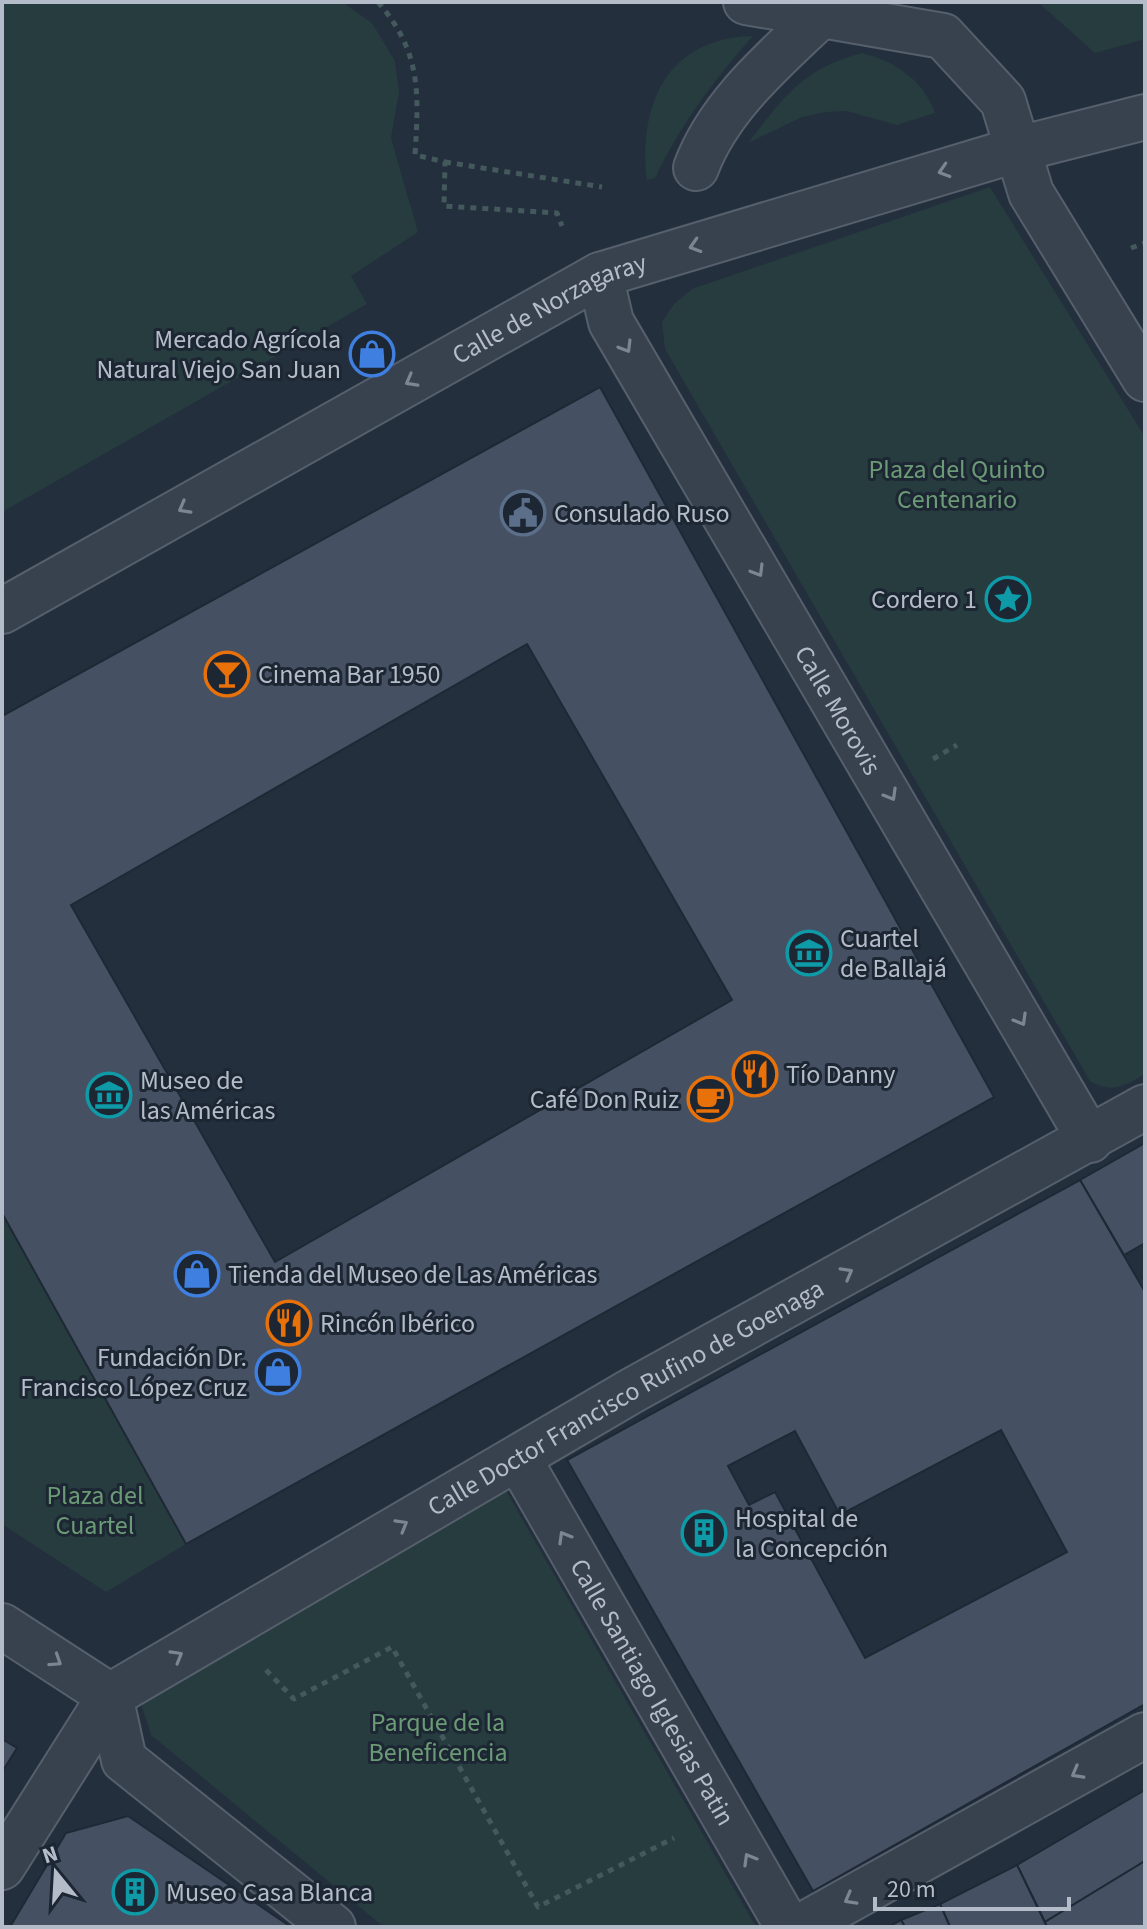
<svg xmlns="http://www.w3.org/2000/svg" width="1147" height="1929" viewBox="0 0 1147 1929" font-family="'Source Sans 3',sans-serif">
  <style>
    .green { fill: #263c3f }
    .building { fill: #455162; stroke: #1f2835; stroke-width: 2; fill-rule: evenodd }
    .lines { fill: none; stroke-linecap: round; stroke-linejoin: round }
    .minor-casing { stroke: #565f6c; stroke-width: 48 }
    .path { stroke: #44595c; stroke-width: 5; stroke-dasharray: 6 6; stroke-linecap: butt }
    .minor { stroke: #38414e; stroke-width: 44 }
    .oneway { stroke: #7c8592 }
    .labels { text-anchor: middle; dominant-baseline: central; stroke-width: 6; stroke-linejoin: round; paint-order: stroke }
    .street-label { font-size: 26px; fill: #b4bcc9; stroke: #1d2633 }
    .poi-label { font-size: 26px; fill: #b4bcc9; stroke: #1d2633; text-anchor: start }
    .park-label { font-size: 26px; fill: #6b9a76; stroke: #1d2633 }
  </style>
  <rect width="100%" height="100%" fill="#242f3e"/>
  <g class="green">
    <polygon points="2,2 342,2 372,23 395,61 399,92 391,138 418,232 351,276 367,304 2,512"/>
    <polygon points="1038,2 1145,2 1145,39 1095,53"/>
    <path d="M753 36C713 81 681 124 655 178L647 180C638 103 668 38 753 36Z"/>
    <path d="M862 53C894 61 924 80 935 113L897 125 847 111 826 112 802 117 748 143C785 96 802 69 862 53Z"/>
    <path d="M990 187 1145 437V1074C1124 1086 1112 1094 1090 1081L665 349 662 322 674 304 692 289Z"/>
    <polygon points="2,1213 186,1544 106,1592 2,1524"/>
    <polygon points="505,1489 756,1927 384,1927 151,1735 140,1701"/>
  </g>
  <g class="building">
    <path d="M600 387 994 1097 186 1544 2 1213V716ZM527 644 732 1000 275 1262 71 905Z"/>
    <polygon points="1145,1143 1145,1243 1124,1255 1080,1180"/>
    <path d="M1080 1180 1145 1292V1704L813 1891 567 1460ZM1001 1430 1067 1552 865 1658 775 1492 749 1505 728 1466 795 1431 840 1515Z"/>
    <polygon points="2,1739 17,1748 2,1772"/>
    <polygon points="1145,1790 1145,1861 1045,1922 1017,1865"/>
    <polygon points="128,1816 291,1927 10,1927 66,1833"/>
    <polygon points="1145,1861 1145,1927 1047,1927 1045,1922"/>
    <polygon points="1017,1865 1047,1927 950,1927 940,1904"/>
    <polygon points="940,1904 950,1927 905,1927 901,1920"/>
    <polygon points="901,1920 905,1927 888,1927"/>
  </g>
  <g class="lines">
    <g class="minor-casing">
      <g id="minor">
        <polyline points="746,2 943,36 1003,101 1031,193 1145,379"/>
        <path d="M696 168C719 106 774 60 821 15"/>
        <path id="s1" d="M600 275 611 322 1090 1140"/>
        <path id="s2" d="M2 611 600 275 1019 149 1145 117"/>
        <path id="s3" d="M518 1458 788 1927"/>
        <polyline points="2,1626 110,1696"/>
        <polyline points="110,1696 124,1760 333,1927"/>
        <path id="s4" d="M2 1867 110 1696 633 1390 1145 1107"/>
        <polyline points="800,1927 1145,1735"/>
      </g>
    </g>
    <g class="path">
      <path d="M378 2C421 52 419 91 415 155L445 162 444 206 557 213 562 226"/>
      <polyline points="445,162 602,187"/>
      <polyline points="1131,248 1145,243"/>
      <polyline points="933,759 957,745"/>
      <polyline points="266,1670 294,1699 392,1647 538,1907 674,1838"/>
    </g>
    <use href="#minor" class="minor"/>
  </g>
  <defs><path id="oneway-chevron" d="M-2-3.5L2.5 0L-2 3.5" fill="none" stroke-width="1.6" stroke-linecap="round" stroke-linejoin="round" transform="scale(2)"/></defs>
  <g class="oneway">
    <use href="#oneway-chevron" transform="translate(944 171) rotate(163)"/>
    <use href="#oneway-chevron" transform="translate(695 246) rotate(163)"/>
    <use href="#oneway-chevron" transform="translate(626 347) rotate(59)"/>
    <use href="#oneway-chevron" transform="translate(411 381) rotate(151)"/>
    <use href="#oneway-chevron" transform="translate(184 508) rotate(151)"/>
    <use href="#oneway-chevron" transform="translate(758 571) rotate(59)"/>
    <use href="#oneway-chevron" transform="translate(891 795) rotate(60)"/>
    <use href="#oneway-chevron" transform="translate(1021 1020) rotate(60)"/>
    <use href="#oneway-chevron" transform="translate(847 1273) rotate(-29)"/>
    <use href="#oneway-chevron" transform="translate(402 1525) rotate(-30)"/>
    <use href="#oneway-chevron" transform="translate(564 1537) rotate(-120)"/>
    <use href="#oneway-chevron" transform="translate(177 1656) rotate(-30)"/>
    <use href="#oneway-chevron" transform="translate(56 1661) rotate(33)"/>
    <use href="#oneway-chevron" transform="translate(1077 1773) rotate(151)"/>
    <use href="#oneway-chevron" transform="translate(749 1859) rotate(-120)"/>
    <use href="#oneway-chevron" transform="translate(850 1899) rotate(151)"/>
  </g>
  <defs>
    <g id="shop-ring" transform="scale(2.3)"><circle r="9.5" fill="#1d2633" stroke="#3f7fe0" stroke-width="1.5"/><path d="M-5-2.5h2.3a2.7 3.5 0 0 1 5.4 0H5L5.5 6h-11ZM-1.5-2.5h3a1.5 2.3 0 0 0-3 0Z" fill="#3f7fe0"/></g>
    <g id="civic-ring" transform="scale(2.3)"><circle r="9.5" fill="#1d2633" stroke="#5c6f8a" stroke-width="1.5"/><path d="M-.6-6.5H3V-4.5H.6V-3L4-1V1h2V6H-6V1h2V-1L-.6-3ZM-1.2 2.5V6h2.4V2.5Z" fill="#5c6f8a"/></g>
    <g id="sight-ring" transform="scale(2.3)"><circle r="9.5" fill="#1d2633" stroke="#0f9aa8" stroke-width="1.5"/><path d="M0-6L1.8-2.2L6-1.7L2.9 1.2L3.7 5.4L0 3.3L-3.7 5.4L-2.9 1.2L-6-1.7L-1.8-2.2Z" fill="#0f9aa8"/></g>
    <g id="bar-ring" transform="scale(2.3)"><circle r="9.5" fill="#1d2633" stroke="#e8710a" stroke-width="1.5"/><path d="M-6-5H6L.8 .8V4.5H3.5V6h-7V4.5H-.8V.8Z" fill="#e8710a"/></g>
    <g id="museum-ring" transform="scale(2.3)"><circle r="9.5" fill="#1d2633" stroke="#0f9aa8" stroke-width="1.5"/><path d="M0-6L6-3V-2H-6V-3ZM-5-1h2V3h-2ZM-1-1h2V3h-2ZM3-1h2V3H3ZM-6 4H6V6H-6Z" fill="#0f9aa8"/></g>
    <g id="restaurant-ring" transform="scale(2.3)"><circle r="9.5" fill="#1d2633" stroke="#e8710a" stroke-width="1.5"/><path d="M-5-6h1v4h1v-4h1v4h1v-4h1v5L-1.5 .5V6h-2V.5L-5-1ZM5-6V6H3V1.5H1.5Q1.5-4 5-6Z" fill="#e8710a"/></g>
    <g id="cafe-ring" transform="scale(2.3)"><circle r="9.5" fill="#1d2633" stroke="#e8710a" stroke-width="1.5"/><path d="M-5.5-4.5H6V0H3Q3 3.5 0 3.5H-2.5Q-5.5 3.5-5.5 0ZM3-3.2v2h1.7v-2ZM-6 4.5H4V6H-6Z" fill="#e8710a"/></g>
    <g id="building-ring" transform="scale(2.3)"><circle r="9.5" fill="#1d2633" stroke="#0f9aa8" stroke-width="1.5"/><path d="M-4-6H4V6H1V3H-1V6H-4ZM-2.5-4.3h1.7v1.8h-1.7ZM.8-4.3h1.7v1.8H.8ZM-2.5-1h1.7V.8h-1.7ZM.8-1h1.7V.8H.8Z" fill="#0f9aa8"/></g>
  </defs>
  <g fill-rule="evenodd">
    <use href="#shop-ring" x="372" y="354"/>
    <use href="#civic-ring" x="523" y="513"/>
    <use href="#sight-ring" x="1008" y="599"/>
    <use href="#bar-ring" x="227" y="674"/>
    <use href="#museum-ring" x="809" y="953"/>
    <use href="#restaurant-ring" x="755" y="1074"/>
    <use href="#museum-ring" x="109" y="1095"/>
    <use href="#cafe-ring" x="710" y="1099"/>
    <use href="#shop-ring" x="197" y="1274"/>
    <use href="#restaurant-ring" x="289" y="1323"/>
    <use href="#shop-ring" x="278" y="1372"/>
    <use href="#building-ring" x="704" y="1533"/>
    <use href="#building-ring" x="135" y="1892"/>
  </g>
  <g class="labels">
    <g class="street-label">
      <text stroke="none"><textPath href="#s2" startOffset="626">Calle de Norzagaray</textPath></text>
      <text stroke="none"><textPath href="#s1" startOffset="498">Calle Morovis</textPath></text>
      <text stroke="none"><textPath href="#s4" startOffset="798">Calle Doctor Francisco Rufino de Goenaga</textPath></text>
      <text stroke="none"><textPath href="#s3" startOffset="270">Calle Santiago Iglesias Patin</textPath></text>
    </g>
    <g class="poi-label">
      <text x="341" y="339" text-anchor="end">Mercado Agrícola<tspan x="341" dy="30">Natural Viejo San Juan</tspan></text>
      <text x="554" y="513">Consulado Ruso</text>
      <text x="977" y="599" text-anchor="end">Cordero 1</text>
      <text x="258" y="674">Cinema Bar 1950</text>
      <text x="840" y="938">Cuartel<tspan x="840" dy="30">de Ballajá</tspan></text>
      <text x="786" y="1074">Tío Danny</text>
      <text x="140" y="1080">Museo de<tspan x="140" dy="30">las Américas</tspan></text>
      <text x="679" y="1099" text-anchor="end">Café Don Ruiz</text>
      <text x="228" y="1274">Tienda del Museo de Las Américas</text>
      <text x="320" y="1323">Rincón Ibérico</text>
      <text x="247" y="1357" text-anchor="end">Fundación Dr.<tspan x="247" dy="30">Francisco López Cruz</tspan></text>
      <text x="735" y="1518">Hospital de<tspan x="735" dy="30">la Concepción</tspan></text>
      <text x="166" y="1892">Museo Casa Blanca</text>
    </g>
    <g class="park-label">
      <text x="957" y="469">Plaza del Quinto<tspan x="957" dy="30">Centenario</tspan></text>
      <text x="95" y="1495">Plaza del<tspan x="95" dy="30">Cuartel</tspan></text>
      <text x="438" y="1722">Parque de la<tspan x="438" dy="30">Beneficencia</tspan></text>
    </g>
  </g>
  <rect width="1147" height="1929" fill="none" stroke="#b4bcc9" stroke-width="8"/>
  <g transform="translate(56 1873) rotate(342)" stroke="#1d2633" stroke-width="6" paint-order="stroke">
  <path d="M0-6L14 30L0 20L-14 30Z" fill="#b4bcc9"/>
  <text y="-12" font-size="22" font-weight="bold" text-anchor="middle" fill="#b4bcc9">N</text>
  </g>
  <path d="M875 1897v12h194v-12" fill="none" stroke="#b4bcc9" stroke-width="4"/>
  <text x="887" y="1897" font-size="24" fill="#b4bcc9" stroke="#1d2633" stroke-width="6" paint-order="stroke">20 m</text>
</svg>
